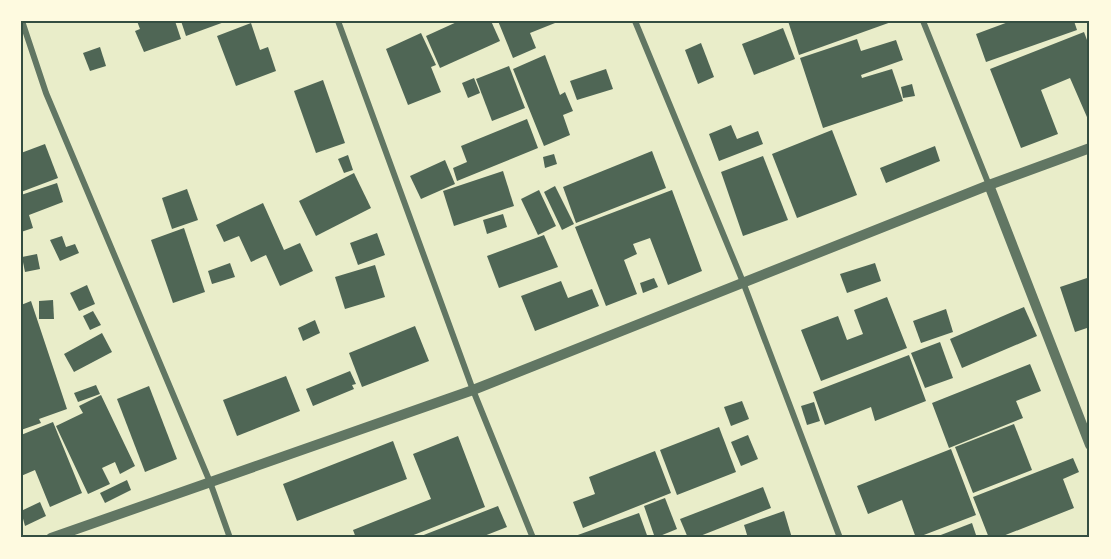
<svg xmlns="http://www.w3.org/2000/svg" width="1111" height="559" viewBox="0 0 1111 559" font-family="Manrope,sans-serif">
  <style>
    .building { fill: #4f6655 }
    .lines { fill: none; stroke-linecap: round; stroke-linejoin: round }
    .minor { stroke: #617663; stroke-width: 6 }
    .tertiary { stroke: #617663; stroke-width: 10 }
    .neatline { fill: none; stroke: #344e41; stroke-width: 2 }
  </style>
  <rect width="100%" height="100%" fill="#e9edc9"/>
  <g class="building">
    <polygon points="137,21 175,21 181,39 144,52 135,31 140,29"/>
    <polygon points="181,21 227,21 186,36"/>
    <polygon points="459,21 491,21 500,41 440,68 426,36"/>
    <polygon points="498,21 560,21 530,33 536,48 513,58"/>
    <polygon points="788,21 894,21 799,55"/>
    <polygon points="1011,21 1074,21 1077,30 986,62 976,34"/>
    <polygon points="251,23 260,50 268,47 276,71 236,86 217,36"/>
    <polygon points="783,28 795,59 754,75 742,44"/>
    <polygon points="1084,32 1090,48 1090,124 1070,78 1041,90 1058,134 1021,148 990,69"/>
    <polygon points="421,33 436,65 431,67 441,92 408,105 386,49"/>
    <polygon points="857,39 861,51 896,40 903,60 861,75 862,78 892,69 903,101 823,128 800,58"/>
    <polygon points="701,43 714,77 698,84 685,50"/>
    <polygon points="100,47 106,66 90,71 83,53"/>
    <polygon points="545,55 560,95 565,92 573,111 563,115 570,135 544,146 513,69"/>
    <polygon points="509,66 525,108 492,121 476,79"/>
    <polygon points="606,69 613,89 577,100 570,81"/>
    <polygon points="474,78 480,93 468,98 462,83"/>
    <polygon points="323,80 345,143 316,153 294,91"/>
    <polygon points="912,84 915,96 903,98 901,87"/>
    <polygon points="527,119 538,148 457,181 453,168 467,162 461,146"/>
    <polygon points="731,125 737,139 758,131 763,144 719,161 709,134"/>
    <polygon points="832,130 857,195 797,218 772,154"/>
    <polygon points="45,144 58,178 21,192 21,153"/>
    <polygon points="935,146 940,161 886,183 880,168"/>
    <polygon points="652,151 666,188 576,223 563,187"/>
    <polygon points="554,154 557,164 545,168 543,157"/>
    <polygon points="348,155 353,170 344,173 338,159"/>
    <polygon points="763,156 788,220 743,236 721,172"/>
    <polygon points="445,160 455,184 421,199 410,176"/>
    <polygon points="503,171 514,206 454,226 443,191"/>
    <polygon points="354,173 371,208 316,236 299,201"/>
    <polygon points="57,183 63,202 29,215 33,228 21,232 21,195"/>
    <polygon points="555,186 574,224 562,230 544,192"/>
    <polygon points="187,189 198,220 172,229 162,198"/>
    <polygon points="539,190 556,226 538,235 521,199"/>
    <polygon points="672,190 702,271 668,285 650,238 633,244 637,254 624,260 637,294 606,306 575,227"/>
    <polygon points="263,203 284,250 300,243 313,271 280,286 266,255 251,262 239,236 224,242 216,225"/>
    <polygon points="503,214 507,227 487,234 483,220"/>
    <polygon points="184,228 205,292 173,303 151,240"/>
    <polygon points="377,233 385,255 358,265 350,243"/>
    <polygon points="544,235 558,267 499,288 487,256"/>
    <polygon points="62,236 66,247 75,244 79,253 60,261 50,240"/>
    <polygon points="37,254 40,269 25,272 22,257"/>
    <polygon points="230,263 235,277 212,284 208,271"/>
    <polygon points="875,263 881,281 847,293 840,274"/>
    <polygon points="375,265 385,297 345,309 335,277"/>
    <polygon points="1090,277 1090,327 1075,332 1060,287"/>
    <polygon points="654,278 658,287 643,293 640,283"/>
    <polygon points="561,281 568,298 592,289 599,306 535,331 521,296"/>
    <polygon points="87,285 95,304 79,311 70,293"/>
    <polygon points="887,297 907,348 821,381 801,330 838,316 847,340 863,334 854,310"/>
    <polygon points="53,300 54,319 39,319 39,301"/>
    <polygon points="31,301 67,409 39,419 41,423 21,430 21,305"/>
    <polygon points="1024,307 1037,336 962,368 950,339"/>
    <polygon points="946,309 953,332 921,343 913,321"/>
    <polygon points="93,311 101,325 90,330 83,316"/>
    <polygon points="315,320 320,333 303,341 298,328"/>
    <polygon points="415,326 429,361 362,387 349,353"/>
    <polygon points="102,333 112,352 74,372 64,354"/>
    <polygon points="940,342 953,378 925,388 911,353"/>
    <polygon points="909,355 926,401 875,421 871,407 825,425 813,392"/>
    <polygon points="1030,364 1041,391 1016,401 1023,418 949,448 932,403"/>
    <polygon points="350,371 356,384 352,385 354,389 313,406 306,389"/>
    <polygon points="286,376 300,411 237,436 223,400"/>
    <polygon points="96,385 100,394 78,402 74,393"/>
    <polygon points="149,386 177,459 145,472 117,399"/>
    <polygon points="101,395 135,466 120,474 115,462 102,468 110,484 88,494 56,426 83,413 79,406"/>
    <polygon points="742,401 749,419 731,426 724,407"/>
    <polygon points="814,402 820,421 807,425 801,406"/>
    <polygon points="53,422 82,493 50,507 35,470 21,476 21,435"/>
    <polygon points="1014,424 1032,470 973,493 955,447"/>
    <polygon points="719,427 736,472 677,495 660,450"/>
    <polygon points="748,435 758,459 741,466 731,442"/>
    <polygon points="458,436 485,507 406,538 356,538 353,530 431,499 413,454"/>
    <polygon points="393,441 407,479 297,521 283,484"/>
    <polygon points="951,449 976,515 916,538 902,500 868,514 857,486"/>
    <polygon points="655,451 671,493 583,528 573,502 595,494 589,477"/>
    <polygon points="1073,458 1079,472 1063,479 1074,508 998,538 989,538 973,497"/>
    <polygon points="127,480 131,490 105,503 100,493"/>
    <polygon points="763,487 771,508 695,538 688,538 680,519"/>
    <polygon points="665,498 677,529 655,538 644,506"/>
    <polygon points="40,502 46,516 25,526 21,511"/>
    <polygon points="498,506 507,527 479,538 416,538"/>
    <polygon points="784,511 792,538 748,538 744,525"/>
    <polygon points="639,513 648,538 576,538 575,536"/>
    <polygon points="972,523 977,538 933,538"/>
  </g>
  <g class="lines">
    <g class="minor">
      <polyline points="22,21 46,93 210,482 230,538"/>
      <polyline points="338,21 473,390 533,538"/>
      <polyline points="635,21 743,282 840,538"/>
      <polyline points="923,21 989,185"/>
    </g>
    <g class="tertiary">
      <polyline points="989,185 1090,445"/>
      <polyline points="51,538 473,390 989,185 1090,148"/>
    </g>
  </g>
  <rect width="1111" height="559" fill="none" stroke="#fefae0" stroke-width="45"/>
  <rect x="22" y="22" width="1066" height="514" class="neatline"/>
</svg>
